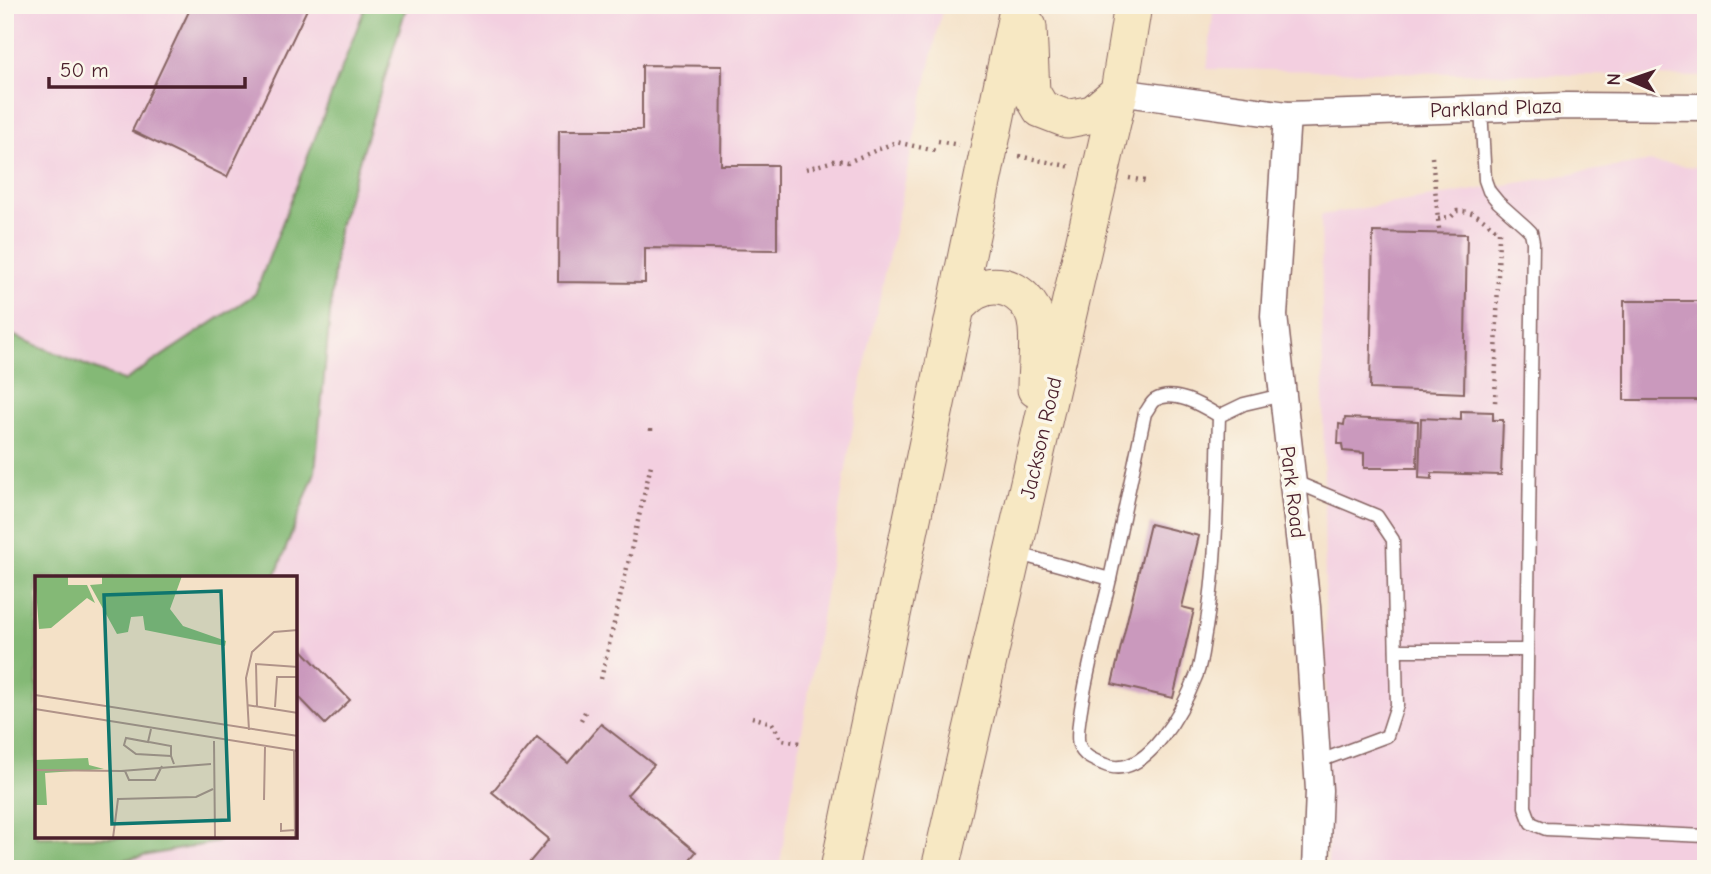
<svg xmlns="http://www.w3.org/2000/svg" width="1711" height="874" viewBox="0 0 1711 874" font-family="'Comic Neue',sans-serif">
  <style>
    .built { fill: #f3cfe0 }
    .forest { fill: #84b976; stroke: #676c50; stroke-width: 2 }
    .building { fill: #ca99bd }
    .lines { fill: none; stroke-linecap: round; stroke-linejoin: round }
    .lane-casing { stroke: #866362; stroke-width: 15 }
    .street-casing { stroke: #866362; stroke-width: 29 }
    .secondary-casing { stroke: #866362; stroke-width: 39 }
    .path { stroke: #866362; stroke-width: 4.5; stroke-dasharray: 2 5; stroke-linecap: butt }
    .lane { stroke: #fff; stroke-width: 12 }
    .street { stroke: #fff; stroke-width: 26 }
    .secondary { stroke: #f7e8c3; stroke-width: 37 }
    .labels { text-anchor: middle; dominant-baseline: central; stroke-width: 7; stroke-linejoin: round; paint-order: stroke }
    .street-label { font-size: 21px; fill: #4a1f2b; stroke: #fbf7ec }
    .inset-road { fill: none; stroke: #b09389; stroke-width: 2 }
    .view { fill: #0f766e; fill-opacity: 0.15; stroke: #0f766e; stroke-width: 3.5 }
    .inset-edge { fill: none; stroke: #4a1f2b; stroke-width: 3.5 }
  </style>
  <rect width="100%" height="100%" fill="#fbf7ec"/>
  <filter id="ink" filterUnits="userSpaceOnUse"><feTurbulence type="fractalNoise" baseFrequency=".0143" numOctaves="2"/><feDisplacementMap in="SourceGraphic" scale="14" xChannelSelector="R" yChannelSelector="G"/><feConvolveMatrix kernelMatrix="1 2 1 2 8 2 1 2 1" color-interpolation-filters="sRGB"/></filter>
  <filter id="wash" filterUnits="userSpaceOnUse"><feTurbulence type="fractalNoise" baseFrequency=".00686" numOctaves="4" result="noise"/><feDisplacementMap in="SourceGraphic" scale="28" xChannelSelector="R" yChannelSelector="G"/><feGaussianBlur stdDeviation="1.57" result="paint"/><feColorMatrix in="noise" values="0 0 0 0 0 0 0 0 0 0 0 0 0 0 0 0 0 1.4 0 .05"/><feComposite in="paint" operator="in"/></filter>
  <g filter="url(#wash)">
    <rect width="100%" height="100%" fill="#f4e1c7"/>
    <g class="built">
      <polygon points="5,5 943,5 857,403 779,869 107,869 129,837 296,837 296,578 167,578 5,394"/>
      <polygon points="1214,5 1706,5 1706,77 1207,69"/>
      <polygon points="1646,162 1706,168 1706,869 1328,869 1321,215"/>
    </g>
    <polygon class="forest" points="366,5 407,5 338,230 315,472 275,577 37,578 37,837 223,837 217,842 112,862 107,869 5,869 5,332 124,381 255,294"/>
    <g id="blocks">
      <g class="building">
        <polygon points="192,5 309,5 227,177 132,131"/>
        <polygon points="642,65 722,66 721,165 777,165 777,250 645,248 645,283 558,282 559,130 642,130"/>
        <polygon points="1373,232 1467,234 1464,393 1370,389"/>
        <rect x="1624" y="301" width="82" height="99"/>
        <polygon points="1461,411 1493,412 1493,420 1503,420 1501,475 1432,473 1432,479 1419,478 1421,418 1461,420"/>
        <polygon points="1345,418 1418,421 1417,468 1364,468 1364,453 1343,451 1342,444 1338,444 1339,424 1344,425"/>
        <polygon points="1150,524 1199,536 1182,607 1194,610 1173,698 1112,684"/>
        <polygon points="300,648 350,700 325,724 296,694 296,653"/>
        <polygon points="601,724 654,765 627,795 696,852 686,864 692,869 524,869 549,839 492,792 537,737 568,763"/>
      </g>
    </g>
  </g>
  <g filter="url(#ink)">
    <use href="#blocks" fill-opacity="0" stroke="#866362" stroke-width="2"/>
    <g class="lines">
      <g class="lane-casing">
        <g id="lane">
          <polyline points="1481,108 1485,180 1489,191 1498,202 1526,227 1531,232 1533,242 1525,807 1531,823 1546,829 1706,836"/>
          <polyline points="1293,481 1377,516 1393,540 1397,705 1387,736 1317,762"/>
          <path d="M1015 553 1110 579C1104 606 1072 725 1079 745 1083 756 1093 760 1103 764 1146 784 1185 705 1197 674 1202 660 1203 643 1206 628 1218 557 1217 487 1219 416L1244 404 1282 395"/>
          <path d="M1110 579 1145 413C1148 410 1151 402 1155 400 1174 388 1204 407 1219 416"/>
          <polyline points="1396,650 1527,650"/>
        </g>
      </g>
      <g class="street-casing">
        <g id="street">
          <polyline points="1119,92 1287,115 1567,106 1706,107"/>
          <polyline points="1287,115 1274,316 1307,607 1319,790 1316,869"/>
        </g>
      </g>
      <g class="secondary-casing">
        <g id="secondary">
          <polyline points="1028,27 1031,92 1041,109 1067,119 1093,114 1119,92"/>
          <path d="M956 307C963 301 970 293 978 290 1006 277 1035 299 1037 328 1039 348 1036 369 1036 389"/>
          <polyline points="839,869 1019,5"/>
          <polyline points="940,869 1119,92 1133,5"/>
        </g>
      </g>
      <g class="path">
        <polyline points="938,141 959,145"/>
        <polyline points="1019,156 1072,167"/>
        <polyline points="1432,157 1439,229"/>
        <polyline points="806,169 837,160 848,162 896,142 936,151"/>
        <polyline points="1129,178 1145,181"/>
        <path d="M1438 218 1451 217 1457 211C1476 210 1485 221 1499 232L1495 404"/>
        <polyline points="651,431 651,429"/>
        <polyline points="601,679 651,465"/>
        <polyline points="752,717 772,723 782,740 800,743"/>
        <polyline points="581,720 587,708"/>
      </g>
      <use href="#lane" class="lane"/>
      <use href="#street" class="street"/>
      <use href="#secondary" class="secondary"/>
    </g>
  </g>
  <g class="labels">
    <g class="street-label">
      <text transform="translate(1496 108) rotate(-2)">Parkland Plaza</text>
      <text transform="translate(1041 438) rotate(-77)">Jackson Road</text>
      <text transform="translate(1293 492) rotate(83)">Park Road</text>
    </g>
  </g>
  <g transform="translate(35 576)">
    <rect width="262" height="262" fill="#f4e1c7"/>
    <path d="M0 0H33V9H52L60 27 52 22 16 52 4 53ZM67 0H147L135 33 148 50 191 65 190 70 110 54 108 40 96 41 93 56 82 58 55 9 67 8ZM53 182 54 189 69 193 10 197 12 229H0V184Z" fill="#84b976"/>
    <path class="inset-road" d="M0 119 263 160M212 129 263 137M222 130 221 88 263 91M240 131 242 101H263M0 133 263 175M116 153 113 166 91 162 89 169 101 178 136 180 139 188M214 154 211 102 217 76 239 56 263 54M179 165 180 262M114 166 136 170V180M259 174 260 262M0 194 86 195 176 188M90 195 94 204H120L127 190M229 224 230 171M246 247V255L260 254M78 262 83 223 161 221 178 213"/>
    <path class="view" d="M186 15 194 244 77 248 69 19Z"/>
    <rect width="262" height="262" class="inset-edge"/>
  </g>
  <rect width="1711" height="874" fill="none" stroke="#fbf7ec" stroke-width="28"/>
  <g transform="translate(1630 80) rotate(272)" stroke="#fbf7ec" stroke-width="5" paint-order="stroke">
  <path d="M0-5L12 26L0 18L-12 26Z" fill="#4a1f2b"/>
  <text y="-10" font-size="19" font-weight="bold" text-anchor="middle" fill="#4a1f2b">N</text>
  </g>
  <path d="M49 77v10h196v-10" fill="none" stroke="#4a1f2b" stroke-width="3.5"/>
  <text x="60" y="77" font-size="21" fill="#4a1f2b" stroke="#fbf7ec" stroke-width="5" paint-order="stroke">50 m</text>
</svg>
